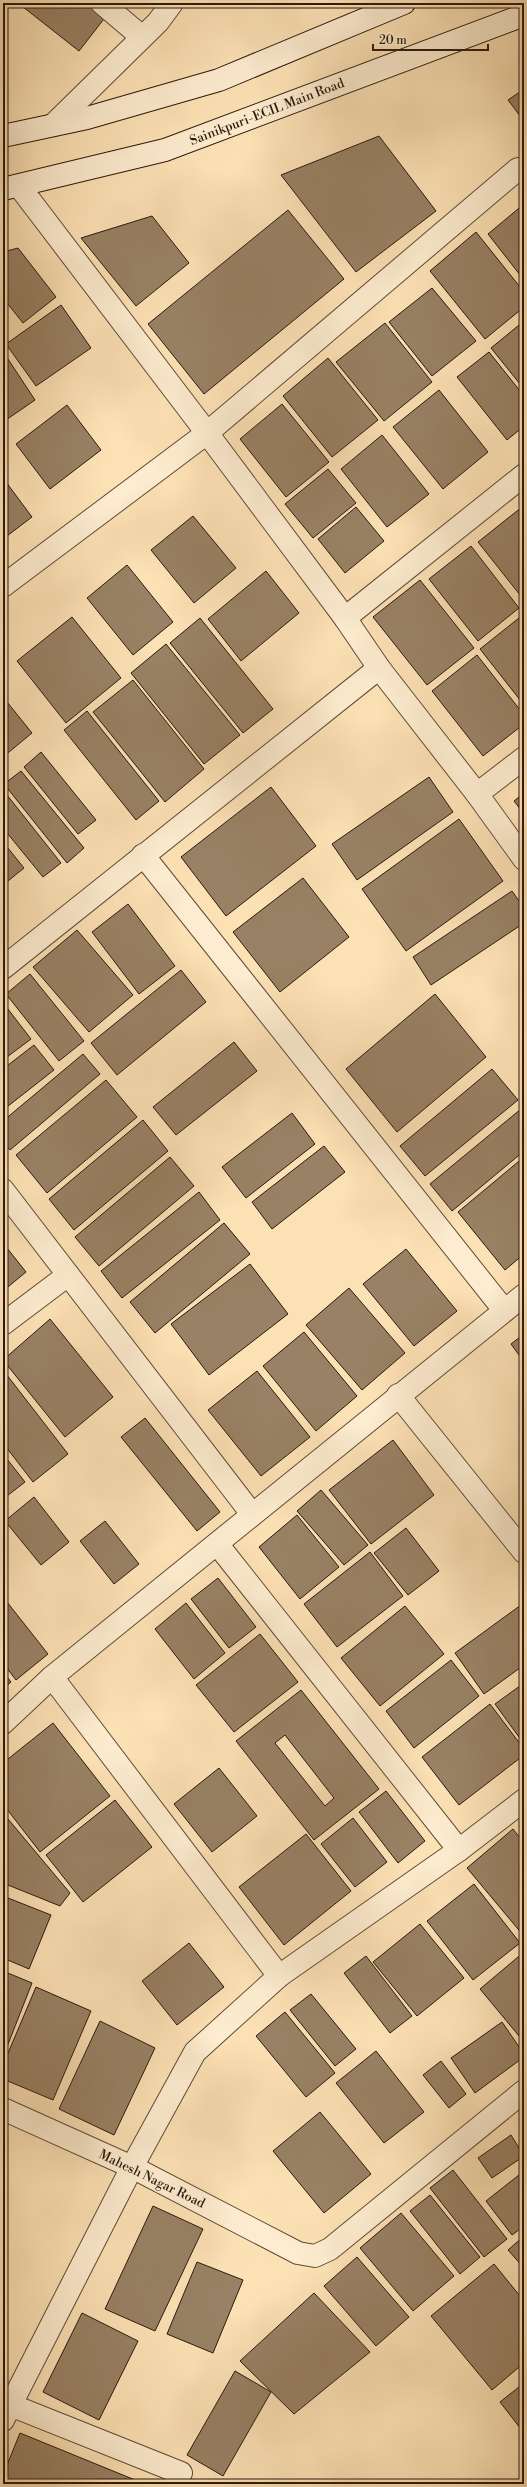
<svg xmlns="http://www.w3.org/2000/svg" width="527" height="2487" viewBox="0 0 527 2487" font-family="'Libre Bodoni',serif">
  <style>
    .building { fill: #988164; stroke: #2b190c; fill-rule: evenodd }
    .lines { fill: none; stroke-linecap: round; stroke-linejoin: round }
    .street-casing { stroke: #5f4b36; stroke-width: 24 }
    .secondary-casing { stroke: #2b190c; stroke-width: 24 }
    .street { stroke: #fdeccf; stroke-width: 22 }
    .secondary { stroke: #fdeccf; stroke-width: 22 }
    .labels { text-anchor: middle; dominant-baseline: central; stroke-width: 3; stroke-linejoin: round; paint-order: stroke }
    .street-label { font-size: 13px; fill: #2b190c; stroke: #fdeccf }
  </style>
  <rect width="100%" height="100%" fill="#fce1b5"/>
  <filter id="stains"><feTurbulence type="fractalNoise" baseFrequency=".005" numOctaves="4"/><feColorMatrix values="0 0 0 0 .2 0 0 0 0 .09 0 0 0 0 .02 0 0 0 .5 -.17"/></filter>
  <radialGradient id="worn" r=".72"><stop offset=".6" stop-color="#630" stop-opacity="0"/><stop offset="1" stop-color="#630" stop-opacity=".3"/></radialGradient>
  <g class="building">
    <polygon points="18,3 92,3 107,15 79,51"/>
    <polygon points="524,89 524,121 508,100"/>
    <polygon points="379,136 436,211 356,272 281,175"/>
    <polygon points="524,204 524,280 488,234"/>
    <polygon points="288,210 344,279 204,394 148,324"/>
    <polygon points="152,216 189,263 136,306 81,238"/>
    <polygon points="476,232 524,292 524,307 485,339 430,271"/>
    <polygon points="18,248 56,297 23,323 3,298 3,252"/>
    <polygon points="432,288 476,341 432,376 389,322"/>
    <polygon points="61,305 91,348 36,386 6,344"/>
    <polygon points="524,321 524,389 491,348"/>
    <polygon points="385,323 432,382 384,421 336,362"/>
    <polygon points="489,352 524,396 524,426 507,440 457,377"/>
    <polygon points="4,353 35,400 3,422 3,354"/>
    <polygon points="328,358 378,420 332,457 283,396"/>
    <polygon points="439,390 488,452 443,489 393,427"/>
    <polygon points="282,404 329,462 286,497 240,439"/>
    <polygon points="67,405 101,450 50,489 16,444"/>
    <polygon points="382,435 429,494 387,527 341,469"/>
    <polygon points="328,469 356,503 313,538 285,504"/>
    <polygon points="3,478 32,517 3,539"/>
    <polygon points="356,507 384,541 345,573 318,539"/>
    <polygon points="522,507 524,509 524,600 478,542"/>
    <polygon points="193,516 236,568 194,603 151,550"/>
    <polygon points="471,546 519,608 478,641 429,579"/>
    <polygon points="127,565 173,622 133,655 87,598"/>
    <polygon points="266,571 299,613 241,661 208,619"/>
    <polygon points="420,580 474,648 427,685 373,617"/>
    <polygon points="524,614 524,705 480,649"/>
    <polygon points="72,617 121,678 66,723 17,661"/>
    <polygon points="200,618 273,709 243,733 170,643"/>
    <polygon points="166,644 240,735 204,764 131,673"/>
    <polygon points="477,655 524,715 524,724 483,756 432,691"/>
    <polygon points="133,680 204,769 165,802 93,712"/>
    <polygon points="3,697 32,733 3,757"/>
    <polygon points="87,711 159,801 136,820 64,730"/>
    <polygon points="41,752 96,820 78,834 24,767"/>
    <polygon points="21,771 84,848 67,863 4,784"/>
    <polygon points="429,777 453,812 357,880 332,844"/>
    <polygon points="271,787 316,846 226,916 181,857"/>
    <polygon points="3,790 61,863 43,877 3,828"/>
    <polygon points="524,793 524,814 514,801"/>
    <polygon points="459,819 503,881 406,951 362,889"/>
    <polygon points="3,842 24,868 3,885"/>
    <polygon points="303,878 349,937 280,992 233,932"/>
    <polygon points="512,891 524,908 524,923 431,985 413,957"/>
    <polygon points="128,904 175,966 139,994 92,932"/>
    <polygon points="77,930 133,995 89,1032 33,967"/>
    <polygon points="181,970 206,1002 117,1075 91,1043"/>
    <polygon points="30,974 84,1041 59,1061 6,994"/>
    <polygon points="435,994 486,1057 397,1132 346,1069"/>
    <polygon points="4,1004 31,1039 3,1060 3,1005"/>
    <polygon points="234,1042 257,1071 176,1135 153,1107"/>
    <polygon points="34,1045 54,1070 3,1110 3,1069"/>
    <polygon points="83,1054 100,1074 10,1150 3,1141 3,1121"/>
    <polygon points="492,1069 518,1100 425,1176 400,1146"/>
    <polygon points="106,1080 137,1117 47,1193 16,1155"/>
    <polygon points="521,1109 524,1113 524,1151 452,1211 430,1184"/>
    <polygon points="292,1113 315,1144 246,1198 222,1167"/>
    <polygon points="143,1120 168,1151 74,1230 49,1199"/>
    <polygon points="324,1146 345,1172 272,1229 252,1202"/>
    <polygon points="170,1157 194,1186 99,1266 75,1237"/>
    <polygon points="524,1157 524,1254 505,1270 458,1212"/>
    <polygon points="199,1192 220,1220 122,1298 101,1271"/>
    <polygon points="224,1223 250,1254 155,1333 130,1302"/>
    <polygon points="3,1243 26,1272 3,1291"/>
    <polygon points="406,1249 457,1311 414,1346 363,1284"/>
    <polygon points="250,1264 288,1314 209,1375 171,1324"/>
    <polygon points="349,1288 405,1353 362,1390 306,1325"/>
    <polygon points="50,1319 113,1397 65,1437 3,1360"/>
    <polygon points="304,1332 357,1396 316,1431 263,1366"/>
    <polygon points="524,1334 524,1362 511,1344"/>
    <polygon points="3,1370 68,1454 33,1482 3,1443"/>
    <polygon points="257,1371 310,1437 261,1476 208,1410"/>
    <polygon points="145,1418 220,1512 197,1531 121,1437"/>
    <polygon points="393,1440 434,1495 371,1544 329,1490"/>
    <polygon points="3,1454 25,1482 3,1499"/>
    <polygon points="321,1490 368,1545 344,1565 297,1511"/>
    <polygon points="34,1497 69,1542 41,1565 5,1521"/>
    <polygon points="297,1515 339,1567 300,1599 259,1547"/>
    <polygon points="105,1521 139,1564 114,1584 80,1541"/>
    <polygon points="406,1528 439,1571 408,1595 374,1553"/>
    <polygon points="370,1552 403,1596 337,1647 304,1604"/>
    <polygon points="218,1578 256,1627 229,1648 191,1599"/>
    <polygon points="3,1597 48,1654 16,1680 3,1663"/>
    <polygon points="186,1603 225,1653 194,1679 155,1629"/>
    <polygon points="521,1605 524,1609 524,1665 484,1694 455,1653"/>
    <polygon points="405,1606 444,1654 380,1706 341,1658"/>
    <polygon points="260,1634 298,1682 234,1732 196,1685"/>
    <polygon points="451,1660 479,1696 414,1748 386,1711"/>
    <polygon points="3,1672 11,1682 3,1689"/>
    <polygon points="524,1683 524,1744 495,1704"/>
    <path d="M301 1690 379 1789 314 1840 236 1741ZM285 1735 334 1798 325 1806 275 1743Z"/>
    <polygon points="490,1704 524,1749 524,1755 459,1805 422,1757"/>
    <polygon points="53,1723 110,1796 40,1852 3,1804 3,1763"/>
    <polygon points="219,1768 257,1816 212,1852 174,1804"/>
    <polygon points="386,1791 425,1841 398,1863 359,1812"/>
    <polygon points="115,1800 152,1847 83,1902 46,1855"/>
    <polygon points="3,1813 70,1893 60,1906 3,1883"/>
    <polygon points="353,1818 387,1862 355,1887 321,1844"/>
    <polygon points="513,1829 524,1843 523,1935 467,1868"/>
    <polygon points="306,1834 351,1891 284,1945 239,1887"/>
    <polygon points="474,1884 520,1943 473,1980 427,1921"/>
    <polygon points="3,1896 51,1915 29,1969 3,1958"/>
    <polygon points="420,1924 464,1978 417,2016 373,1962"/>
    <polygon points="189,1943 224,1987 177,2025 142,1981"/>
    <polygon points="524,1952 524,2042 480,1989"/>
    <polygon points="366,1956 412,2016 390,2033 344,1973"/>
    <polygon points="3,1971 32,1983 3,2057"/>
    <polygon points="36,1987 91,2011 53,2100 3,2079 3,2065"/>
    <polygon points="311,1994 356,2049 335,2066 290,2010"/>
    <polygon points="285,2012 335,2073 306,2097 256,2036"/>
    <polygon points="100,2021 155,2048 114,2135 59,2109"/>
    <polygon points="502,2022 524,2054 524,2057 475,2093 451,2058"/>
    <polygon points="376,2051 424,2112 384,2143 336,2083"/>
    <polygon points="441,2061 466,2094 449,2108 423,2075"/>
    <polygon points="320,2112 371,2174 324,2213 273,2151"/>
    <polygon points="511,2135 524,2156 492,2178 478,2158"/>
    <polygon points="453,2170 507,2239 484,2257 430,2188"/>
    <polygon points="524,2171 524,2226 512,2235 486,2201"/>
    <polygon points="430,2195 480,2257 460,2274 410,2211"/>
    <polygon points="153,2206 203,2229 155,2331 105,2309"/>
    <polygon points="401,2213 454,2276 413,2311 360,2248"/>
    <polygon points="524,2236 524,2268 508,2250"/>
    <polygon points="357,2257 409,2317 376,2346 324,2286"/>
    <polygon points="197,2262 243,2280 213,2353 167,2334"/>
    <polygon points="494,2264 524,2301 524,2363 492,2390 431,2316"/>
    <polygon points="314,2293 370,2352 294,2414 240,2361"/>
    <polygon points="82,2313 138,2341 99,2420 43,2392"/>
    <polygon points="235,2371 271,2392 223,2476 187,2455"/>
    <polygon points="524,2383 524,2433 500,2402"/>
    <polygon points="20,2433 140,2482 139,2484 3,2484 3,2475"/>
  </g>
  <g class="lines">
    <g class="street-casing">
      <g id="street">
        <polyline points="102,3 142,37"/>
        <polyline points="53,125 158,22 172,3"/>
        <polyline points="19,186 207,433 345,618 379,668 477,794 524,859"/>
        <polyline points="3,586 207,433 518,169"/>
        <polyline points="345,618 524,475"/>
        <polyline points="477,794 524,758"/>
        <polyline points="143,855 504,1310"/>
        <polyline points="3,968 379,668"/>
        <polyline points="3,1190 252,1514"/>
        <polyline points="3,1324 68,1275"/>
        <polyline points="398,1395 524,1552"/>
        <polyline points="218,1545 459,1850"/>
        <polyline points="52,1677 279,1976"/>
        <polyline points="3,1723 52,1677 524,1295"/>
        <polyline points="3,2109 132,2167 298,2253 315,2256 330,2249 524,2091"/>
        <polyline points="3,2402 181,2473"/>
        <polyline points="3,2420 132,2167 195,2052 279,1976 459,1850 524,1800"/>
      </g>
    </g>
    <g class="secondary-casing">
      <g id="secondary">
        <polyline points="3,136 87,118 219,80 404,3"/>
        <polyline points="3,189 165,150 524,15"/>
      </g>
    </g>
    <use href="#street" class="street"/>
    <use href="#secondary" class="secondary"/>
  </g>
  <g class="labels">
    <g class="street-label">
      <text transform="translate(267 112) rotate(-21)">Sainikpuri-ECIL Main Road</text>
      <text transform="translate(152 2179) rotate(26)">Mahesh Nagar Road</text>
    </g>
  </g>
  <rect width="527" height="2487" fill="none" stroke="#fce1b5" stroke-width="16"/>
  <rect x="4" y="4" width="519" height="2479" fill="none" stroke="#2b190c" stroke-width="2"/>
  <rect x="8" y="8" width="511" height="2471" fill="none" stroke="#2b190c"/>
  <path d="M373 44v6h115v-6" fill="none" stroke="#2b190c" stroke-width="2"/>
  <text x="379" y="44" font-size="12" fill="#2b190c" stroke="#fdeccf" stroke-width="3" paint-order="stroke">20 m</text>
  <rect width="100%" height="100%" filter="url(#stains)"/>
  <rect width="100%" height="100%" fill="url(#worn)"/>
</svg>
